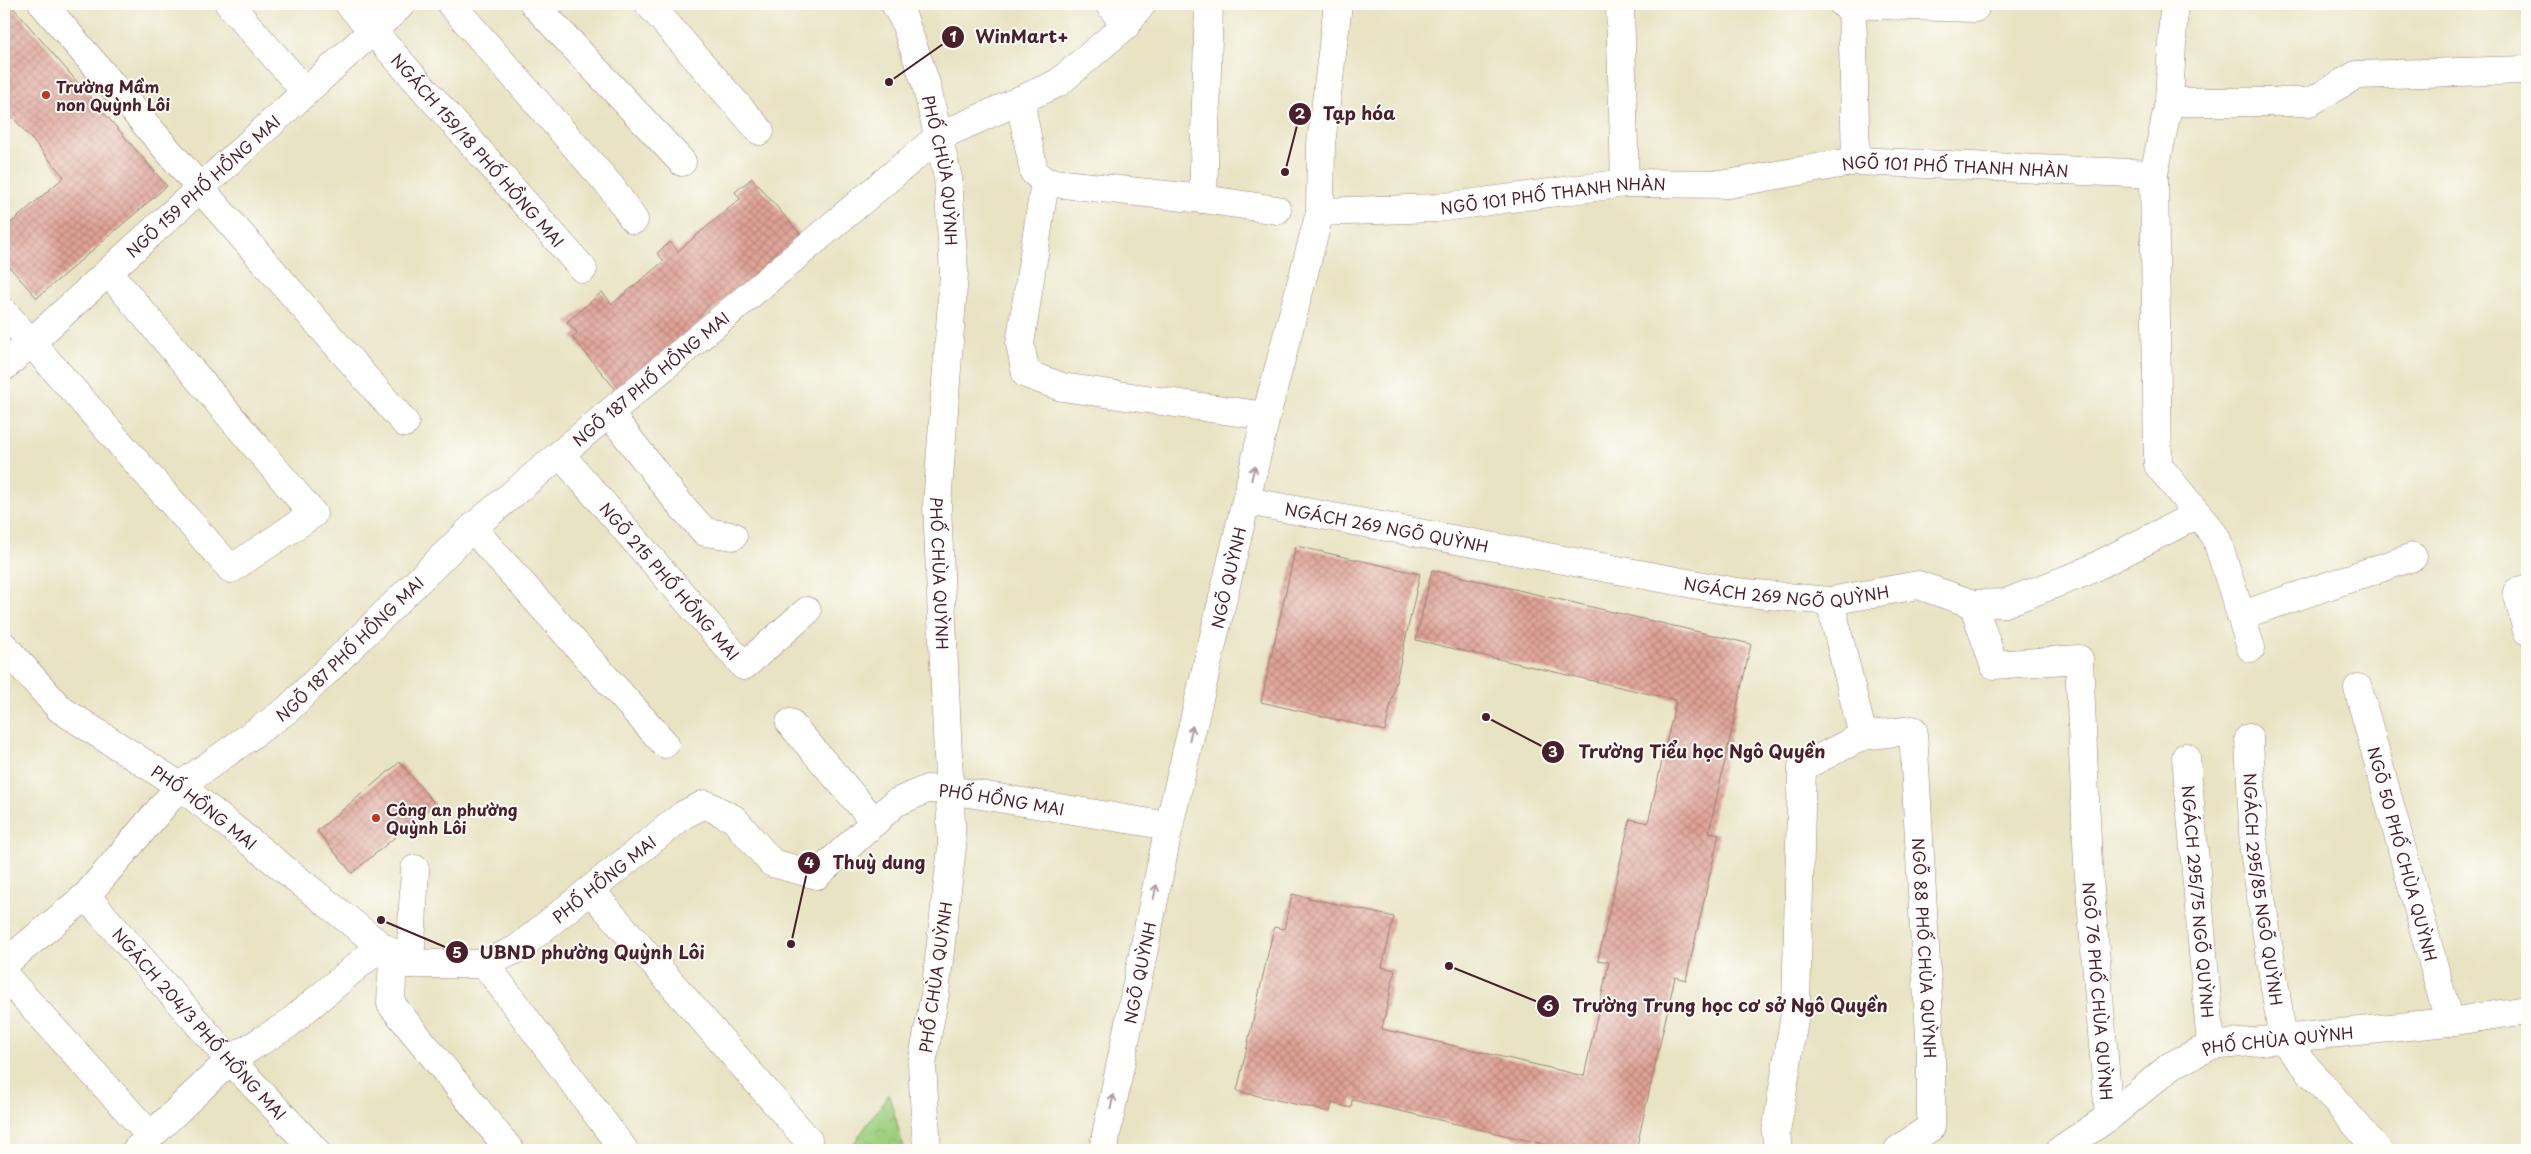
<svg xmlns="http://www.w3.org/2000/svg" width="2531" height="1154" viewBox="0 0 2531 1154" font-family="'Playpen Sans',sans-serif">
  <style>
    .park { fill: url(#park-crowns); stroke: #747856 }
    .building { fill: url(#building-cross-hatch) }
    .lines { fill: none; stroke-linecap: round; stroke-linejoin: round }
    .minor-casing { stroke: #998177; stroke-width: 29 }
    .minor { stroke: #fff; stroke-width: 28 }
    .oneway { stroke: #ae9aa0 }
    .poi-dot { fill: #c8321e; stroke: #fdfcf7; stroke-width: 2 }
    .labels { text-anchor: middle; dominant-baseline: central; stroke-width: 4; stroke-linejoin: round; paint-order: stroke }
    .poi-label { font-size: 16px; font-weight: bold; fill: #4a1f2b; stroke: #fdfcf7; text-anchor: start }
    .street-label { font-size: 16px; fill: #4a1f2b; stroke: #fdfcf7 }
    .leader { fill: none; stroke: #4a1f2b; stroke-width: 2 }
    .callout-dot { fill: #4a1f2b; stroke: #fdfcf7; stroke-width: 2 }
    .mark-label { font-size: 15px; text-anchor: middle; font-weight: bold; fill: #fff }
    .callout-label { font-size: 18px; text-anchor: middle; font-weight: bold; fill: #4a1f2b; stroke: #fdfcf7; stroke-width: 4; stroke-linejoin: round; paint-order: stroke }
  </style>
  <defs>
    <pattern id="park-crowns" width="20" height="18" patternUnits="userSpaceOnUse" patternTransform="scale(1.25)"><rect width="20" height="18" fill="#9ed080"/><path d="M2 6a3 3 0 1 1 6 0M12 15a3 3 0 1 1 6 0" fill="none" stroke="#8ab26f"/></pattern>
    <pattern id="building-cross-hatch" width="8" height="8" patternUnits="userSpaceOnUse" patternTransform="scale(1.25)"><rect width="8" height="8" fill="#dfa195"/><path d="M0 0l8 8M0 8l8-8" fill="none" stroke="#b7837a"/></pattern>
  </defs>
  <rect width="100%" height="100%" fill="#fdfcf7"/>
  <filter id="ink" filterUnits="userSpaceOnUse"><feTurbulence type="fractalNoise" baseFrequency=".02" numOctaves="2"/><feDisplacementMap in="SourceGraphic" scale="10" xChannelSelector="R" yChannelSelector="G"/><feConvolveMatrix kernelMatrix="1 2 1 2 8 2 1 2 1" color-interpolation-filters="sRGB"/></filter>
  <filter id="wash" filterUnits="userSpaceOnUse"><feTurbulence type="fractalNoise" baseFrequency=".0096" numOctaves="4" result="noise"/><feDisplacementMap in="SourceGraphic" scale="20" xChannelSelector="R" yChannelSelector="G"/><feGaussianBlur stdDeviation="1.12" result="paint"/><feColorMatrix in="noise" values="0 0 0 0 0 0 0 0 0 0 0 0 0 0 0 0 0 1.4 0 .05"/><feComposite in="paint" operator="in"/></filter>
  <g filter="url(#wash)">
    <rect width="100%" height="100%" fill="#e8e3c3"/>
    <polygon class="park" points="889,1094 904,1150 849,1150"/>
    <g id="blocks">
      <g class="building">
        <polygon points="4,4 10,4 167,186 37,298 4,261 4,229 64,177 4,107"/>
        <polygon points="752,178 802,236 617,391 572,337 577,333 567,322 602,292 612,304 664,261 657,253 670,242 678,251 740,199 735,192"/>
        <polygon points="1296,546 1420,574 1385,731 1261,702"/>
        <polygon points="1432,570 1751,644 1709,832 1719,834 1686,980 1675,977 1636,1150 1570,1150 1352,1100 1351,1108 1332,1103 1330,1112 1237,1091 1274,927 1284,929 1292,894 1394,917 1382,967 1395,970 1382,1029 1584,1076 1609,962 1598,960 1630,819 1648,823 1676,700 1416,640"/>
        <polygon points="400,762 435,804 352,873 317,831"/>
      </g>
    </g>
  </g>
  <g filter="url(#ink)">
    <use href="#blocks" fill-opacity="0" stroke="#998177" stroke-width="1"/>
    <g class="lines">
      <g class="minor-casing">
        <g id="minor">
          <polyline points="43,4 200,188 405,423"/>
          <polyline points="229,4 306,92"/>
          <path id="s1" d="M349 4 583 269"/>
          <polyline points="451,4 611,187 634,220"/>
          <polyline points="534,4 682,162"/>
          <polyline points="649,4 760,131"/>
          <path id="s2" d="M895 4 904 20 926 84 948 178 954 273 937 505 952 847 935 994 922 1064 927 1150"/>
          <polyline points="1109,4 1126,25"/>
          <polyline points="1620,4 1625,183"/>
          <polyline points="1843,4 1975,8"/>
          <polyline points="1852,5 1856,161"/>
          <polyline points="1020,100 1034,172 1045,182 1020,344 1026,374 1062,387 1266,416"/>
          <polyline points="2169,102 2174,4"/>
          <polyline points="1045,182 1203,199 1277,210"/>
          <polyline points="1203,199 1209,4"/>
          <path id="s3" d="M1320 212 1437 208 1625 183 1728 184 1856 161 2154 174"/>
          <polyline points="4,312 231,569 313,514 108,272"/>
          <path id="s4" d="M4 367 402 4"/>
          <polyline points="609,413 678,502 705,532 733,536"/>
          <path id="s5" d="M560 454 744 666 807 611"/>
          <path id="s6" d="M1247 501 1736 592 1830 601 1918 585 1973 604 1994 665 2079 659 2088 865 2109 1117"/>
          <polyline points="472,528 665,744"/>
          <polyline points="2527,590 2517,592 2527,631"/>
          <polyline points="1830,601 1863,736"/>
          <polyline points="1973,604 2005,603 2083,573 2198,514"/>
          <polyline points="2242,615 2413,557"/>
          <path id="s7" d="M4 646 60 709 180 786 381 946 410 964H485L517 949 683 815 705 804 734 819 772 863 817 875 895 803 927 789 950 790 1169 826"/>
          <polyline points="2251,648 2216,537 2158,465 2154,174 2169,102 2310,102 2356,75 2527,70"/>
          <path id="s8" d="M2358 688 2449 1022"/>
          <polyline points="790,723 875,822"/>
          <path id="s9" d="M2249 738 2254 851 2283 1040 2378 1150"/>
          <path id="s10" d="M2186 757 2211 1046"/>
          <polyline points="590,890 808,1140"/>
          <path id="s11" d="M86 896 230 1060 315 1150"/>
          <polyline points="393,954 391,1004 510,1150"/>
          <path id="s12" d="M4 964 86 896 180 786 287 710 472 528 938 137 1058 83 1126 25 1142 4"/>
          <polyline points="410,964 415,869"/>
          <polyline points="485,964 624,1150"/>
          <polyline points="4,975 150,1135"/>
          <polyline points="136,1150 230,1060 287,1025 381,946"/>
          <path id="s13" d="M1103 1150 1169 826 1266 416 1320 212 1321 144 1338 4"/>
          <path id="s14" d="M1778 1150 1776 1133 1796 1007 1802 767 1863 736 1913 730 1931 1055V1127L1898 1150"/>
          <path id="s15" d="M2060 1150 2109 1117 2172 1065 2211 1046 2449 1022 2527 1010"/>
        </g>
      </g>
      <use href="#minor" class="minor"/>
    </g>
    <defs><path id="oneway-shaft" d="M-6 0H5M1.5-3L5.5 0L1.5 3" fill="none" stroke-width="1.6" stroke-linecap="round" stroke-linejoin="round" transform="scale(1.25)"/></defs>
    <g class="oneway">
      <use href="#oneway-shaft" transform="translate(1253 473) rotate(-77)"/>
      <use href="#oneway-shaft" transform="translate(1191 733) rotate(-77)"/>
      <use href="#oneway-shaft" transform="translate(1155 892) rotate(-78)"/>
      <use href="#oneway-shaft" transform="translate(1112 1102) rotate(-78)"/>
    </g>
  </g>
  <g class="poi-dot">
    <circle cx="46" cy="95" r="5"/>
    <circle cx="376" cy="818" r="5"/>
  </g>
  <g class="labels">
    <g class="poi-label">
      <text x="56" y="86">Trường Mầm<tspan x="56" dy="18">non Quỳnh Lôi</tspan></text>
      <text x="386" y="809">Công an phường<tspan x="386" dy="18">Quỳnh Lôi</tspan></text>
    </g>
    <g class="street-label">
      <text stroke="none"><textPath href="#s1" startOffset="195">NGÁCH 159/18 PHỐ HỒNG MAI</textPath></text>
      <text stroke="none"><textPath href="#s3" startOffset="639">NGÕ 101 PHỐ THANH NHÀN</textPath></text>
      <text stroke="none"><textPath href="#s2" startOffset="174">PHỐ CHÙA QUỲNH</textPath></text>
      <text stroke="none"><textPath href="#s4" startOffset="269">NGÕ 159 PHỐ HỒNG MAI</textPath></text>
      <text stroke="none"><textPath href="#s3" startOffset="234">NGÕ 101 PHỐ THANH NHÀN</textPath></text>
      <text stroke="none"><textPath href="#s12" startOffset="875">NGÕ 187 PHỐ HỒNG MAI</textPath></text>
      <text stroke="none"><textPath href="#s6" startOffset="142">NGÁCH 269 NGÕ QUỲNH</textPath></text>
      <text stroke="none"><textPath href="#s2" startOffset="579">PHỐ CHÙA QUỲNH</textPath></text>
      <text stroke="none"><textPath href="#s13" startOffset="586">NGÕ QUỲNH</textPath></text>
      <text stroke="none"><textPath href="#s5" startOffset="168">NGÕ 215 PHỐ HỒNG MAI</textPath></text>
      <text stroke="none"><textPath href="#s6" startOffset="548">NGÁCH 269 NGÕ QUỲNH</textPath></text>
      <text stroke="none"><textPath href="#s12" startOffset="470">NGÕ 187 PHỐ HỒNG MAI</textPath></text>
      <text stroke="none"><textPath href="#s7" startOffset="1220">PHỐ HỒNG MAI</textPath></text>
      <text stroke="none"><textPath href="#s7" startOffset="259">PHỐ HỒNG MAI</textPath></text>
      <text stroke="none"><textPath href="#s8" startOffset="172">NGÕ 50 PHỐ CHÙA QUỲNH</textPath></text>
      <text stroke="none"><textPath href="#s7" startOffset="740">PHỐ HỒNG MAI</textPath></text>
      <text stroke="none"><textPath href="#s9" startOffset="152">NGÁCH 295/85 NGÕ QUỲNH</textPath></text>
      <text stroke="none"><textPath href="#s10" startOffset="145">NGÁCH 295/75 NGÕ QUỲNH</textPath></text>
      <text stroke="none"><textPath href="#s14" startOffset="722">NGÕ 88 PHỐ CHÙA QUỲNH</textPath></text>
      <text stroke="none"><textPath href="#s13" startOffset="181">NGÕ QUỲNH</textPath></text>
      <text transform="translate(935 977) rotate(-82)">PHỐ CHÙA QUỲNH</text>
      <text stroke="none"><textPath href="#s6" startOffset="1222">NGÕ 76 PHỐ CHÙA QUỲNH</textPath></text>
      <text stroke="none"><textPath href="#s11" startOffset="171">NGÁCH 204/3 PHỐ HỒNG MAI</textPath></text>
      <text stroke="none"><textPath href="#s15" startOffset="251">PHỐ CHÙA QUỲNH</textPath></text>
    </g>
  </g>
  <path class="leader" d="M889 82L953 37M1285 172L1300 114M1486 717L1553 752M791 944L809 863M381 920L457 952M1449 966L1548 1006"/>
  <g class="callout-dot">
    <circle cx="889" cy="82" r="5"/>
    <circle cx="1285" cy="172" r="5"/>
    <circle cx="1486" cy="717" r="5"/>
    <circle cx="791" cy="944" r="5"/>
    <circle cx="381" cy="920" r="5"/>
    <circle cx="1449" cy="966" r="5"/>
    <circle cx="953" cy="37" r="12"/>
    <circle cx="1300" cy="114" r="12"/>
    <circle cx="1553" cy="752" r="12"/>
    <circle cx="809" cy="863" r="12"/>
    <circle cx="457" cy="952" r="12"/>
    <circle cx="1548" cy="1006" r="12"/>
  </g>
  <g class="mark-label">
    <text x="953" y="42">1</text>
    <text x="1300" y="119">2</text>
    <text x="1553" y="757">3</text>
    <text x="809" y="868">4</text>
    <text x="457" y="958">5</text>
    <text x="1548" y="1011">6</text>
  </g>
  <g class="callout-label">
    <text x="1022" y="43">WinMart+</text>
    <text x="1359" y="120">Tạp hóa</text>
    <text x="1702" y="758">Trường Tiểu học Ngô Quyền</text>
    <text x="879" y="869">Thuỳ dung</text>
    <text x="592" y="959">UBND phường Quỳnh Lôi</text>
    <text x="1730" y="1012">Trường Trung học cơ sở Ngô Quyền</text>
  </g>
  <rect width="2531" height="1154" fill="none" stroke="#fdfcf7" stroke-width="20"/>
</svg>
